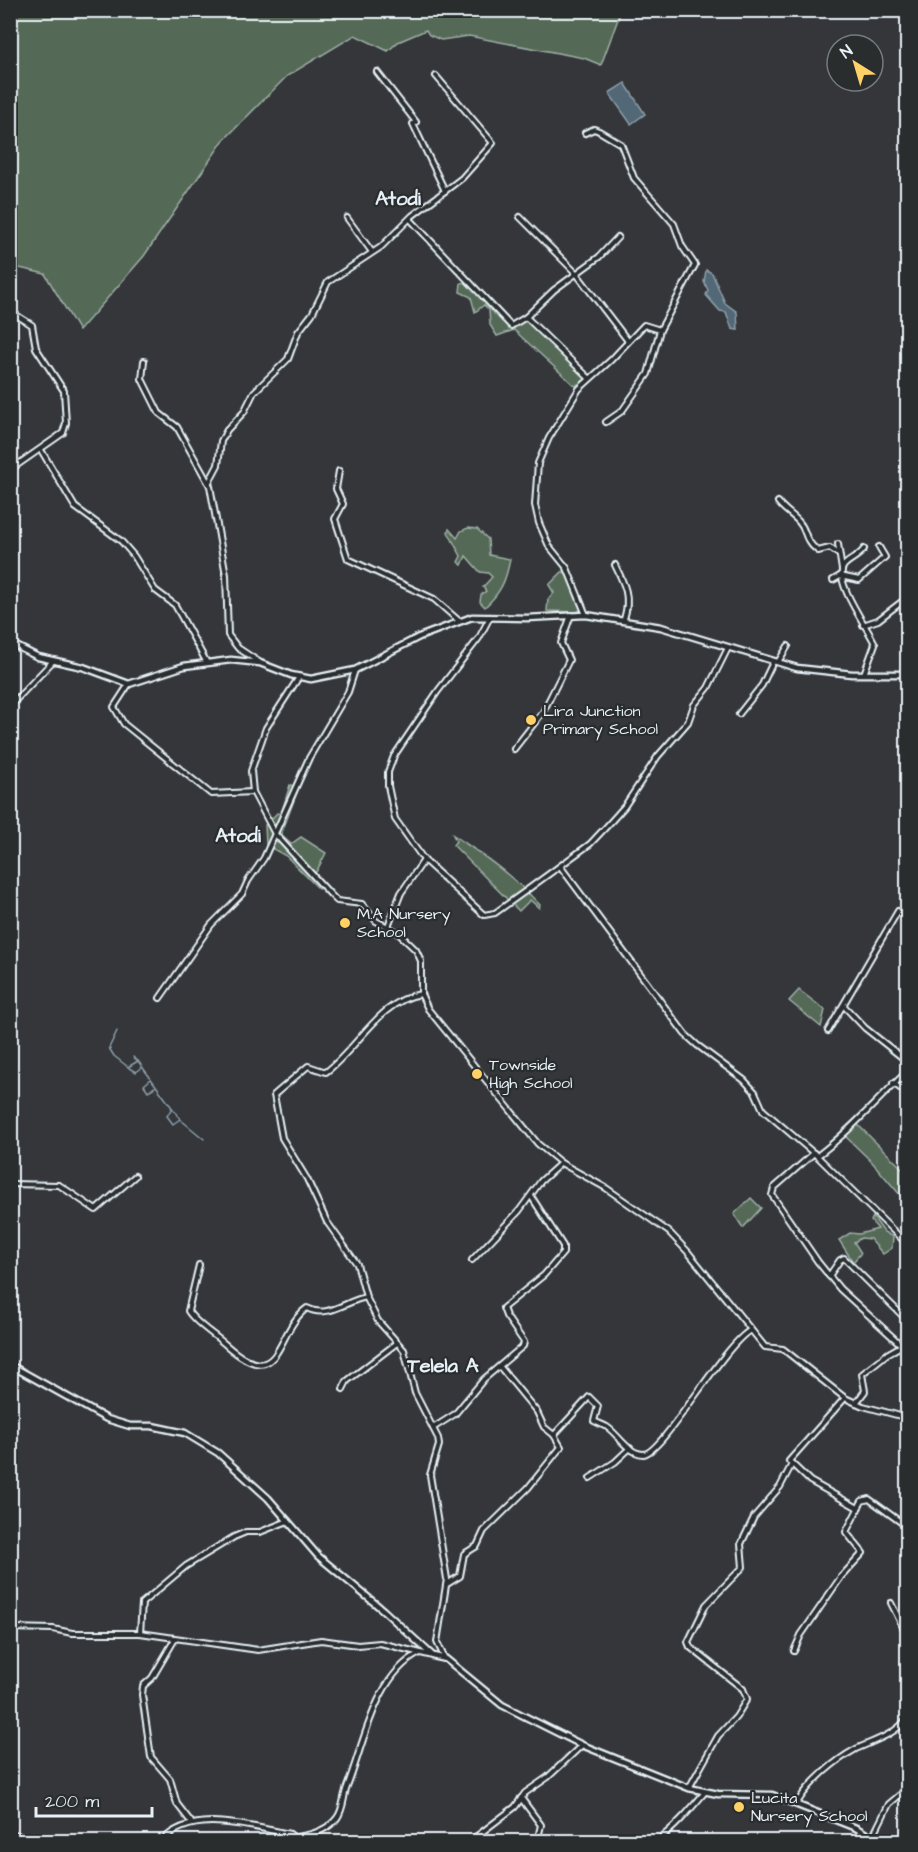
<svg xmlns="http://www.w3.org/2000/svg" width="918" height="1852" viewBox="0 0 918 1852" font-family="'Architects Daughter',sans-serif">
  <style>
    .green { fill: #556a56; stroke: #9eaea7; stroke-width: 1.5 }
    .water { fill: #526876; stroke: #8e9faa; stroke-width: 1.5 }
    .lines { fill: none; stroke-linecap: round; stroke-linejoin: round }
    .stream { stroke: #8e9faa; stroke-width: 1.5 }
    .minor-casing { stroke: #e8f1f8; stroke-width: 8 }
    .tertiary-casing { stroke: #e8f1f8; stroke-width: 9 }
    .minor { stroke: #2a2d2e; stroke-width: 4 }
    .tertiary { stroke: #2a2d2e; stroke-width: 4.5 }
    .poi-dot { fill: #ffd166; stroke: #2a2d2e; stroke-width: 2 }
    .labels { text-anchor: middle; dominant-baseline: central; stroke-width: 4.5; stroke-linejoin: round; paint-order: stroke }
    .poi-label { font-size: 16px; fill: #e8f1f8; stroke: #2a2d2e; text-anchor: start }
    .quarter-label { font-size: 20px; font-weight: bold; fill: #e8f1f8; stroke: #2a2d2e }
  </style>
  <rect width="100%" height="100%" fill="#34363a"/>
  <filter id="ink" filterUnits="userSpaceOnUse"><feTurbulence type="fractalNoise" baseFrequency=".0167" numOctaves="2"/><feDisplacementMap in="SourceGraphic" scale="12" xChannelSelector="R" yChannelSelector="G"/><feConvolveMatrix kernelMatrix="1 2 1 2 8 2 1 2 1" color-interpolation-filters="sRGB"/></filter>
  <g filter="url(#ink)">
    <g class="green">
      <polygon points="11,10 621,10 621,11 601,65 584,58 469,36 441,40 429,35 426,30 398,42 388,51 355,35 287,76 223,141 144,256 79,331 45,274 11,266"/>
      <polygon points="467,282 507,325 516,324 525,318 587,378 575,386 514,330 497,336 490,325 489,310 484,305 475,312 471,297 460,292 461,283"/>
      <path d="M468 528 477 529 488 539 489 555 510 559C506 581 501 592 485 607L480 602 481 595 486 591 483 587 492 577 488 573 480 572 466 556 462 565 458 562 461 556 448 532 449 529 457 538 461 531Z"/>
      <polygon points="562,572 566,572 581,610 577,612 547,611 548,599 554,593 549,585"/>
      <polygon points="290,785 299,787 281,835 291,844 301,837 326,853 313,878 321,887 319,889 286,856 266,845 265,825 277,813 281,814"/>
      <path d="M453 835C485 856 514 877 540 905L539 908 530 900 519 911 453 845 456 841Z"/>
      <polygon points="799,990 825,1010 821,1027 789,1001"/>
      <polygon points="856,1123 907,1173 907,1203 872,1162 844,1135"/>
      <polygon points="751,1198 761,1208 743,1228 734,1214"/>
      <polygon points="873,1217 884,1232 893,1237 892,1248 883,1254 870,1239 861,1238 854,1242 861,1253 853,1262 839,1240 850,1233 859,1234 878,1229 871,1221"/>
    </g>
    <g class="water">
      <polygon points="625,83 645,114 631,124 609,93"/>
      <polygon points="706,270 712,273 725,303 737,312 738,330 732,329 726,312 720,311 706,295 708,290 704,282"/>
    </g>
    <g class="lines">
      <g class="stream">
        <polyline points="117,1031 109,1048 114,1056 128,1067 138,1061 181,1120 204,1139"/>
        <polyline points="133,1057 138,1061"/>
        <polyline points="129,1068 136,1072 142,1068"/>
        <polyline points="151,1079 144,1085 148,1091 155,1087"/>
        <polyline points="172,1108 167,1116 173,1124 180,1119"/>
      </g>
      <g class="minor-casing">
        <g id="minor">
          <polyline points="377,72 416,122 413,124 445,191"/>
          <polyline points="585,133 594,129 599,131 621,144 634,178 674,224 682,246 695,265 660,330 648,374 622,411 606,422"/>
          <polyline points="520,217 576,273 628,341"/>
          <polyline points="347,218 372,252"/>
          <polyline points="410,219 511,326 526,317 589,378"/>
          <polyline points="10,311 32,325 36,348 64,391 66,423 63,433 10,470"/>
          <polyline points="526,317 554,290 599,257 618,237"/>
          <polyline points="144,361 142,379 159,413 177,427 210,486 226,575 228,635 238,648 259,662"/>
          <polyline points="41,450 75,507 121,541 134,556 155,590 175,605 207,663"/>
          <polyline points="339,471 336,489 343,504 335,519 348,559 434,599 459,621"/>
          <polyline points="209,482 218,465 221,441 227,430 244,412 254,392 288,359 298,332 312,314 328,282 381,247 412,216 462,178 493,143 436,76"/>
          <path d="M778 502C784 510 793 515 799 522 808 532 802 538 818 551L830 548 837 553"/>
          <polyline points="838,544 842,570"/>
          <path d="M615 565C625 585 631 597 624 619"/>
          <polyline points="833,580 840,576 859,580 885,557 879,547"/>
          <polyline points="586,615 567,568 549,546 539,523 535,505 538,463 549,438 579,389 611,360 644,325 660,330"/>
          <polyline points="490,617 479,638 438,691 394,756 388,772 388,786 395,819 424,860 484,915 495,913 527,890 590,844 607,826 624,807 658,756 688,722 694,705 708,688 728,648"/>
          <polyline points="863,625 878,620 908,597"/>
          <polyline points="778,662 788,646"/>
          <path d="M864 674 875 644C868 628 835 584 843 567 847 560 858 558 864 549"/>
          <polyline points="299,677 266,728 251,771 253,792 275,834 331,895 337,901 362,904 376,921 396,931 416,950 421,961 421,994 428,1009 538,1144 561,1163 606,1188 669,1232 688,1252 765,1347 783,1349 845,1398 863,1406 908,1418"/>
          <polyline points="129,684 114,707 124,724 211,794 253,792"/>
          <polyline points="10,706 52,662"/>
          <polyline points="739,714 762,685 773,662"/>
          <polyline points="514,749 543,712 569,660 561,643 571,615"/>
          <polyline points="560,866 685,1034 697,1045 744,1080 755,1092 763,1110 817,1156 908,1245"/>
          <polyline points="388,926 401,893 424,860"/>
          <path d="M421 994C380 1000 357 1049 326 1072L308 1066 274 1095 282 1138 307 1179 327 1222 357 1264 366 1297 378 1321 404 1350 415 1393 438 1438 439 1445 430 1475 447 1579 437 1642 445 1659"/>
          <polyline points="160,998 211,925 242,894 248,881 264,858 309,758 348,692 355,670"/>
          <polyline points="844,1006 865,1028 908,1062"/>
          <polyline points="828,1031 898,911 908,919"/>
          <polyline points="893,1083 908,1094"/>
          <polyline points="814,1153 774,1188 772,1195 818,1262 840,1289 908,1351"/>
          <path d="M817 1156C850 1132 877 1099 908 1071"/>
          <polyline points="10,1184 59,1185 96,1210 135,1176"/>
          <polyline points="472,1260 519,1211 541,1181 561,1163"/>
          <path d="M199 1265 188 1311C196 1324 214 1334 226 1345 283 1395 274 1332 307 1308 327 1319 346 1301 366 1297"/>
          <polyline points="829,1276 840,1260 844,1258 908,1321"/>
          <polyline points="343,1389 347,1381 397,1343"/>
          <polyline points="845,1398 789,1461 810,1481 858,1508"/>
          <polyline points="856,1403 865,1391 862,1374 887,1354 908,1342"/>
          <polyline points="433,1428 455,1414 484,1379 523,1346 524,1342 506,1316 503,1308 544,1275 563,1253 563,1246 531,1196"/>
          <path d="M554 1435 589 1397 598 1406 594 1421C598 1423 603 1425 607 1427 618 1434 627 1453 643 1454 662 1455 724 1343 751 1330"/>
          <polyline points="590,1478 615,1462 630,1448"/>
          <polyline points="447,1584 460,1576 464,1554 477,1546 484,1531 528,1488 561,1447 554,1435 544,1427 537,1412 500,1367"/>
          <polyline points="891,1603 908,1637"/>
          <polyline points="10,1628 53,1629 72,1633 140,1633 258,1650 321,1640 358,1645 380,1643 433,1656"/>
          <polyline points="140,1633 142,1603 186,1566 234,1537 246,1532 260,1532 288,1521"/>
          <polyline points="175,1639 152,1678 143,1686 142,1695 151,1757 170,1779 177,1804 191,1822"/>
          <polyline points="794,1651 801,1635 841,1577 863,1553 846,1532 862,1501 869,1499 902,1523 908,1514"/>
          <polyline points="903,1723 908,1730"/>
          <polyline points="689,1788 718,1736 736,1717 747,1699 743,1689 690,1647 688,1642 706,1605 743,1567 741,1544 754,1517 780,1487 792,1464"/>
          <polyline points="521,1798 541,1825 537,1842"/>
          <path d="M797 1803C810 1782 834 1761 856 1749 875 1740 893 1736 908 1718"/>
          <polyline points="10,1832 33,1842"/>
          <path d="M297 1837C311 1835 328 1830 337 1818 344 1809 343 1796 347 1787 364 1744 375 1675 420 1653"/>
          <polyline points="56,1842 72,1842"/>
          <path d="M161 1842C192 1807 250 1827 290 1834L300 1842"/>
          <polyline points="469,1842 515,1807 525,1793 548,1777 582,1745"/>
          <path d="M655 1842C674 1829 690 1810 705 1792"/>
          <polyline points="870,1842 889,1804 908,1788"/>
        </g>
      </g>
      <g class="tertiary-casing">
        <g id="tertiary">
          <polyline points="10,643 38,657 83,667 129,684 184,666 231,660 260,663 291,675 311,679 355,670 419,637 472,617 527,618 586,615 661,627 797,668 852,674 908,674"/>
          <polyline points="10,1365 107,1419 130,1426 152,1426 185,1433 218,1453 268,1498 318,1556 383,1610 433,1656 446,1659 502,1705 582,1745 689,1788 718,1794 772,1795 856,1828 880,1842"/>
        </g>
      </g>
      <use href="#minor" class="minor"/>
      <use href="#tertiary" class="tertiary"/>
    </g>
  </g>
  <g class="poi-dot">
    <circle cx="531" cy="720" r="6"/>
    <circle cx="345" cy="923" r="6"/>
    <circle cx="477" cy="1074" r="6"/>
    <circle cx="739" cy="1807" r="6"/>
  </g>
  <g class="labels">
    <g class="poi-label">
      <text x="543" y="711">Lira Junction<tspan x="543" dy="18">Primary School</tspan></text>
      <text x="357" y="914">M.A Nursery<tspan x="357" dy="18">School</tspan></text>
      <text x="489" y="1065">Townside<tspan x="489" dy="18">High School</tspan></text>
      <text x="751" y="1798">Lucita<tspan x="751" dy="18">Nursery School</tspan></text>
    </g>
    <g class="quarter-label">
      <text x="398" y="199">Atodi</text>
      <text x="238" y="836">Atodi</text>
      <text x="443" y="1366">Telela A</text>
    </g>
  </g>
  <rect width="918" height="1852" fill="none" stroke="#2a2d2e" stroke-width="36"/>
  <rect x="18" y="18" width="882" height="1816" fill="none" stroke="#e8f1f8" stroke-width="2" filter="url(#ink)"/>
  <g transform="translate(855 63) rotate(323)"><circle r="28" fill="#2a2d2e" stroke="#767b7f" stroke-width="1.5"/>
  <path d="M0-4.5L10 22L0 15L-10 22Z" fill="#ffd166"/>
  <text y="-9" font-size="16" font-weight="bold" text-anchor="middle" fill="#e8f1f8">N</text>
  </g>
  <path d="M36 1807v9h116v-9" fill="none" stroke="#e8f1f8" stroke-width="3"/>
  <text x="45" y="1807" font-size="18" fill="#e8f1f8" stroke="#2a2d2e" stroke-width="4.5" paint-order="stroke">200 m</text>
</svg>
